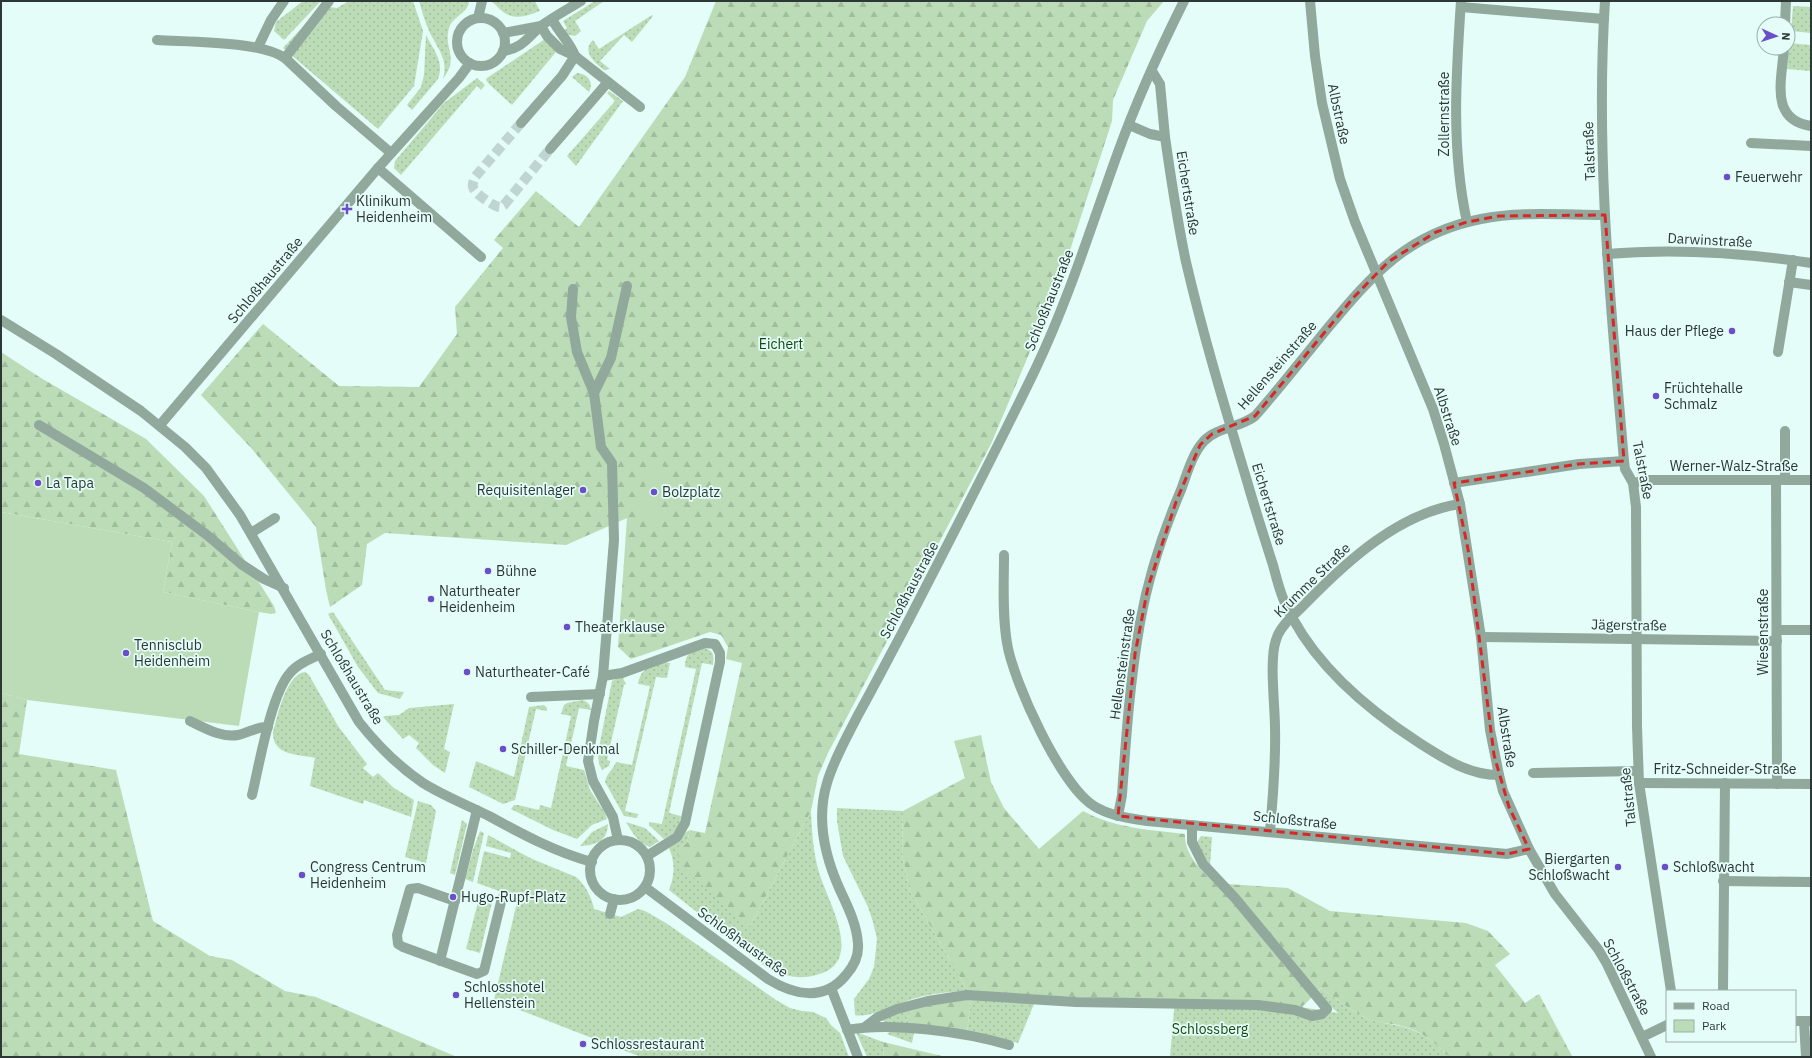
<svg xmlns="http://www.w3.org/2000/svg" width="1812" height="1058" viewBox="0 0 1812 1058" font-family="'IBM Plex Sans',sans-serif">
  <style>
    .green { fill: url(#green-dots) }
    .forest { fill: url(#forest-firs) }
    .pitch { fill: #bcdcb7 }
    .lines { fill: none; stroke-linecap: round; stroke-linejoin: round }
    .minor-tunnel { stroke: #bfd5d1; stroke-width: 10; stroke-dasharray: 10 5; stroke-linecap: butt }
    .minor { stroke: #90a99c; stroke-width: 10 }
    .marked { fill: none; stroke: #d62828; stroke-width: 3; stroke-dasharray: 8 5; stroke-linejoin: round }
    .poi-dot { fill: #6a4fc8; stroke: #e4fdf8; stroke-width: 1.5 }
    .labels { text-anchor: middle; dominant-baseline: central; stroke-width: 3.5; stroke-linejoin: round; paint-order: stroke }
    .street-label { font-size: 14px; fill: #2d3735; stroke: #e4fdf8 }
    .poi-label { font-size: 14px; fill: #2d3735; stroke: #e4fdf8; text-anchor: start }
    .park-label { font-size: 14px; fill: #15490e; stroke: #e4fdf8 }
  </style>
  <defs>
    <pattern id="green-dots" width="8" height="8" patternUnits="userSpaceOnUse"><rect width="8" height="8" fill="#bcdcb7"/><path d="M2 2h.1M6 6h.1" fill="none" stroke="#a2bd9e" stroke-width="1.8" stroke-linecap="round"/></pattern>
    <pattern id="forest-firs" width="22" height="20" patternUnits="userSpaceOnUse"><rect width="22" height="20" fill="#bcdcb7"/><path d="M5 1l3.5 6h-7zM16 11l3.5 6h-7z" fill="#a2bd9e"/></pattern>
  </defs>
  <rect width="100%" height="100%" fill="#e4fdf8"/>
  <g class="green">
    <polygon points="303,1 321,1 284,40 274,31 276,22"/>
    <polygon points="349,1 413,1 423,31 414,86 378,129 283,48 322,6 337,8"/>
    <path d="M419 1 469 2C468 13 452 17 449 28 443 49 460 57 443 79 449 59 437 48 429 31 425 22 422 11 419 1Z"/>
    <path d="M490 1H535L540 11C527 16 514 21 502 11 498 8 495 3 490 1Z"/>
    <polygon points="595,1 604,1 575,21 581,31 575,36 566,34 564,31 567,28 563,21"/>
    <polygon points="1793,6 1811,7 1811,33 1791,31"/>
    <path d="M652 15 653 16 632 42 624 35 600 61 610 69 604 70C595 63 581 51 593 40L599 49Z"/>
    <path d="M426 35C433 49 445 62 438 79L412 110 407 105 421 87 424 75Z"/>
    <polygon points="545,39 556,52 512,105 489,84 486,80 487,78"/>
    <polygon points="1789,43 1811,45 1810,71 1787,69"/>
    <path d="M577 73C588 74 594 82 589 92L572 77Z"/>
    <polygon points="477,78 485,85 481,90 477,86 401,175 394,168 395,161 444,103"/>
    <polygon points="609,91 623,101 576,166 567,156 615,101 607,93"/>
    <polygon points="333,612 385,690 404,692 400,699 378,693 358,667 328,614"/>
    <path d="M705 648C714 651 714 656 713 665L702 663 669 813 681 816C679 829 675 833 664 839L649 825V822L662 824 696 669 685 667C686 651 690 653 705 648Z"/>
    <path d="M664 662 670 663 667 678 656 677 625 811 638 814 637 818 624 816 605 782C606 774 613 770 616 762L632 765 650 686 638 684C641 667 650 668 664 662Z"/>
    <path d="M305 672 309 675 338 726 367 764 363 768 373 777 378 773 394 788 414 800 411 817 364 800 363 804 310 786 315 758C298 754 273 756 273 733 277 717 286 674 305 672Z"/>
    <polygon points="620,677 623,678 626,684 624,685 607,760 610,761 609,766 602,770 599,764 598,753 612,681"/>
    <path d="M582 700C588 702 590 704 591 710L579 708 566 766 584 770 590 790 605 813 607 819 592 825 577 839 553 830 511 809 514 805H518L539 810 540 805 551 808 571 716 561 714 564 705 567 703Z"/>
    <polygon points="454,704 444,749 450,752 445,773 433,765 416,748 419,743 409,735 403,739 383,717 385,716 399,715 409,708"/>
    <polygon points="544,705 547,708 547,711 536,709 515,800 503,804 469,787 476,761 514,777 529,707"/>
    <polygon points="418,801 431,805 436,811 426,863 405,857"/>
    <path d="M837 808 903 811 902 855 910 891 968 991C951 992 933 993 916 998 900 1002 870 1019 855 1015L854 999 869 979 874 967 877 939 873 922 868 907 843 856 837 821Z"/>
    <path d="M811 811C812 832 813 852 819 872 827 901 867 963 816 975 798 980 783 976 766 967L669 890C675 875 675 862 669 848 677 843 682 833 690 830L687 843 750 926Z"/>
    <polygon points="462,820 467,824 455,875 450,873"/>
    <path d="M626 822 645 828 659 841 650 847C638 843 632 832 626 822Z"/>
    <path d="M608 824C607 842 596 845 580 846L592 832Z"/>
    <polygon points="480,831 484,833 473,882 465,879 473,850"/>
    <path d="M488 835 530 858 576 877C585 884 592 898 594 909L621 917 638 909 645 911 666 923 776 1000 790 1008 802 1011 813 1012 826 1018 831 1025 840 1033 849 1057H641L494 1000 518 898 477 883 484 851 510 858 511 853 486 846Z"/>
    <polygon points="1201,836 1212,837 1210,865 1201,852 1197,842"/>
    <polygon points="480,894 493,898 480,953 466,949"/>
    <path d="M1321 988C1336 999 1351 1011 1368 1019 1376 1022 1386 1023 1395 1025 1419 1030 1432 1039 1449 1057H1170L1175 999 1276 1003 1338 1013 1317 993Z"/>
    <polygon points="971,999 1034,1004 1018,1043 967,1032"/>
    <polygon points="914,1008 903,1025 887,1023 883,1021 881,1018"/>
    <polygon points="891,1031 914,1033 912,1043 887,1034"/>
    <polygon points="856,1032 883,1042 884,1057 867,1057"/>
  </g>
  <g class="forest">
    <polygon points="716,1 1164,1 1147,21 1113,100 1112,121 1061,278 991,444 828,753 818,776 811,811 750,926 680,866 677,851 687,843 690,830 705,833 742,663 726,659 728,647 721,635 710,632 631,659 618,647 627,518 566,545 385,533 367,544 362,585 330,607 326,590 316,527 252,449 201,395 263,324 339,386 419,387 457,334 455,307 503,248 494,240 536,191 579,227 685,77"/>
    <polygon points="1,352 41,378 146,439 204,496 274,606 276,613 271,614 259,612 163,592 172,542 1,512"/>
    <polygon points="1,693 27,700 19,754 116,770 153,921 210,956 232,960 285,991 316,997 457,1057 1,1057"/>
    <path d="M981 735 991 782 1004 808 1039 849 1083 811C1114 828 1150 830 1185 834 1184 857 1205 873 1219 888L1227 884 1288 888 1330 911 1466 923 1488 931 1510 954 1495 965 1525 1003 1539 994 1572 1056 1568 1057H1449C1434 1041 1420 1030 1398 1025 1388 1023 1377 1023 1368 1019 1351 1011 1336 999 1321 988L1302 1007 1276 1003 1075 997 968 991 910 891 902 855 903 811 965 778 954 741Z"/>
    <polygon points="971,999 967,1032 903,1025 914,1008"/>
    <polygon points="883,1042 946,1057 884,1057"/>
  </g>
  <g class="pitch">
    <polygon points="652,463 671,469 656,521 637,515"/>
    <polygon points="1,512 172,542 163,592 259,612 239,726 27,700 1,693"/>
  </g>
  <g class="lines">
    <path class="minor-tunnel" d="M521 123 475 177C474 180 472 184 473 187 474 193 494 207 500 207L504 205 550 149"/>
    <g class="minor">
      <polyline points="1310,1 1315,56 1322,103 1340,179 1355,222 1433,409 1444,444 1460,504 1481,637 1490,730 1499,775 1503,791 1529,849 1555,894 1598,949 1607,964 1651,1057"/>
      <path d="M1461 1C1456 74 1451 150 1467 222"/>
      <path d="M1605 1C1595 155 1611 308 1624 461L1625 469 1633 483 1636 507 1637 727 1639 783 1671 991"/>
      <polyline points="1461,7 1604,19"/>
      <polyline points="478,18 482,1"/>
      <circle cx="481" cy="42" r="24"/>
      <path d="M552 19C559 33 570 42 575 56"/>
      <polyline points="1785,24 1786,1"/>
      <polyline points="541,26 547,36 560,49 575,56 640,107"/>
      <polyline points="503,33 541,26"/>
      <path d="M157 40C190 42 260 41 285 58L336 106 391 153"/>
      <polyline points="258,47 271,20 284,1"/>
      <path d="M1784 48C1782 79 1769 120 1811 126"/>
      <path d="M503 51C523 48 527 38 541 26 553 17 568 9 581 1"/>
      <polyline points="285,58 329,1"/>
      <polyline points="1152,71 1160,84 1165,137"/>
      <polyline points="521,123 562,76 575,56"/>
      <path d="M1129 125 1150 134 1165 137C1171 179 1177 220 1186 262 1203 335 1225 408 1247 481 1255 509 1264 537 1273 565 1278 584 1283 603 1293 619 1321 670 1370 711 1418 742 1443 758 1468 775 1499 775"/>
      <polyline points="1751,143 1811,146"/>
      <polyline points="550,149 608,82"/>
      <polyline points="378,168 481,257"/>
      <path d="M1607 254C1675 248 1744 253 1811 263"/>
      <polyline points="1789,282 1811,285"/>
      <polyline points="573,289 571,317 577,352 594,393 601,447 612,463 614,540 603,676 594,721 588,761 593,781 613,817 618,840"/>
      <path d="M1 320 56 354 141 411 185 447 206 468 240 515 359 722C378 746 398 766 423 783 444 796 467 805 489 816 522 834 555 852 592 862"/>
      <polyline points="1778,352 1793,260"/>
      <polyline points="594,393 611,358 627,286"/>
      <polyline points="39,425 144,488 207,535 241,564 264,579 284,588"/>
      <polyline points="160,425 378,168 459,78 470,63"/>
      <polyline points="1785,431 1785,480"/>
      <polyline points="1776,480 1777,784"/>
      <polyline points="1454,483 1579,464 1624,461"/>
      <polyline points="1633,483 1650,480 1811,480"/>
      <polyline points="251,533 275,518"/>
      <path d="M1004 555C1004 584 1002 613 1007 643 1013 681 1061 786 1094 806 1110 816 1129 818 1147 821L1507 854 1529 849"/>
      <polyline points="1777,630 1811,630"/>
      <polyline points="1481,637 1777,641"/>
      <polyline points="603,676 622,673 705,643 715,644 720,653 720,662 685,823 677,837 647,856"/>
      <polyline points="531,697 600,694"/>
      <path d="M190 721C205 728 221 738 238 735 249 733 257 726 268 727"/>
      <polyline points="1533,773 1638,771"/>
      <polyline points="1639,783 1811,784"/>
      <path d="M252 795C259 766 271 694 290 673 297 664 310 659 321 654"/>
      <path d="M1118 816 1122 795C1126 737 1130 680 1140 623 1148 578 1163 532 1181 490 1187 474 1192 454 1204 441 1217 427 1240 428 1255 416 1280 388 1303 358 1327 329 1372 275 1408 233 1481 219 1519 211 1566 215 1605 215"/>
      <path d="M1270 831C1273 797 1276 763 1275 728 1275 705 1269 660 1276 640 1280 625 1296 614 1306 603 1347 561 1399 513 1460 504"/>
      <circle cx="620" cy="870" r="30"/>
      <polyline points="1723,881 1811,882"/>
      <path d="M645 887 768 979C794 995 824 1002 846 975 854 966 859 956 858 944 857 925 848 907 840 890 825 857 816 819 827 783 834 759 847 737 858 715 873 688 887 661 902 633 947 546 992 459 1035 370 1068 301 1091 227 1117 155 1136 102 1159 51 1184 1"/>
      <polyline points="455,901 418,888 410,889 397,935 398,944 403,947 477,974 484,971 502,898"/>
      <polyline points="610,914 614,899"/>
      <polyline points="440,961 477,810"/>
      <polyline points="831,988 858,1057"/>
      <polyline points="1723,991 1725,783"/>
      <polyline points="1795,1021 1811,1021"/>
      <polyline points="1804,1021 1806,1057"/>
      <polyline points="865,1027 878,1017 897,1009 928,1001 967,995 1076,1002 1258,1005 1295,1010 1312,1016 1322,1014 1327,1009 1235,898 1203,864 1192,842 1192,825"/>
      <path d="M847 1030C892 1022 965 1032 1009 1045"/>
      <polyline points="1642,1037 1667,1025"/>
    </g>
  </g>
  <path class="marked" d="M1605 215 1624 461 1579 464 1454 483 1468 549 1494 755 1509 807 1529 849 1507 854 1118 816 1135 654 1148 587 1176 502 1200 445 1212 434 1255 416 1354 297 1388 262 1436 232 1467 222 1499 216Z"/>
  <g class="poi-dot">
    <circle cx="1727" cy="177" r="4"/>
    <path d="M345 203h4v4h4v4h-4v4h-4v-4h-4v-4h4z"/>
    <circle cx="1732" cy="331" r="4"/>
    <circle cx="1656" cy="396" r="4"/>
    <circle cx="38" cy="483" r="4"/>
    <circle cx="583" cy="490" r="4"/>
    <circle cx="654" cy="492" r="4"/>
    <circle cx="488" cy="571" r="4"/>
    <circle cx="431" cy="599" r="4"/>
    <circle cx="567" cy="627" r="4"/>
    <circle cx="126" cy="653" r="4"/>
    <circle cx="467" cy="672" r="4"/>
    <circle cx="503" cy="749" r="4"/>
    <circle cx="1618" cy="867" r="4"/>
    <circle cx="1665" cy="867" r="4"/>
    <circle cx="302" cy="875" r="4"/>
    <circle cx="453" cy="897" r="4"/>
    <circle cx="456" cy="995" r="4"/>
    <circle cx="583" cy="1044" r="4"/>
  </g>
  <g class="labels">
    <g class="street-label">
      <text transform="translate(1339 114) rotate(78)">Albstraße</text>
      <text transform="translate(1444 114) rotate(-90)">Zollernstraße</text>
      <text transform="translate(1589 151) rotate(-92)">Talstraße</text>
      <text transform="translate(1188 193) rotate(81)">Eichertstraße</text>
      <text transform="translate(1710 240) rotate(3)">Darwinstraße</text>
      <text transform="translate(265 280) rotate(-50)">Schloßhaustraße</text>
      <text transform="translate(1049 300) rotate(-68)">Schloßhaustraße</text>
      <text transform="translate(1277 365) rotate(-49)">Hellensteinstraße</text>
      <text transform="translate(1448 416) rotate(72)">Albstraße</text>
      <text x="1734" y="466">Werner-Walz-Straße</text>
      <text transform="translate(1643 470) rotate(79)">Talstraße</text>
      <text transform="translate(1269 504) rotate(73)">Eichertstraße</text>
      <text transform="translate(1312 580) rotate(-44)">Krumme Straße</text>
      <text transform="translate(909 590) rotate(-62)">Schloßhaustraße</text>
      <text transform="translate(1629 625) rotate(1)">Jägerstraße</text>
      <text transform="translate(1763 632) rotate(-90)">Wiesenstraße</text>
      <text transform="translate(1122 664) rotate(-82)">Hellensteinstraße</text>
      <text transform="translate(352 677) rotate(59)">Schloßhaustraße</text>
      <text transform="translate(1507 737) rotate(81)">Albstraße</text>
      <text x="1725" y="769">Fritz-Schneider-Straße</text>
      <text transform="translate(1628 797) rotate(-96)">Talstraße</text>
      <text transform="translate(1295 820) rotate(6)">Schloßstraße</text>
      <text transform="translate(743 942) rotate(36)">Schloßhaustraße</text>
      <text transform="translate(1627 977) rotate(62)">Schloßstraße</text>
    </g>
    <g class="poi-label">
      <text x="1735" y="177">Feuerwehr</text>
      <text x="356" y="201">Klinikum<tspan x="356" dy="16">Heidenheim</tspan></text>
      <text x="1724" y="331" text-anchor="end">Haus der Pflege</text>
      <text x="1664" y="388">Früchtehalle<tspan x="1664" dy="16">Schmalz</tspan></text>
      <text x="46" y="483">La Tapa</text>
      <text x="575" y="490" text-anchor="end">Requisitenlager</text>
      <text x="662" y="492">Bolzplatz</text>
      <text x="496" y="571">Bühne</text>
      <text x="439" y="591">Naturtheater<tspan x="439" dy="16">Heidenheim</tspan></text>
      <text x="575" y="627">Theaterklause</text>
      <text x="134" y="645">Tennisclub<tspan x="134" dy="16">Heidenheim</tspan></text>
      <text x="475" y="672">Naturtheater-Café</text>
      <text x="511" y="749">Schiller-Denkmal</text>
      <text x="1610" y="859" text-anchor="end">Biergarten<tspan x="1610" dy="16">Schloßwacht</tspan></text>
      <text x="310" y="867">Congress Centrum<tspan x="310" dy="16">Heidenheim</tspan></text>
      <text x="1673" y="867">Schloßwacht</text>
      <text x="461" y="897">Hugo-Rupf-Platz</text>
      <text x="464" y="987">Schlosshotel<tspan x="464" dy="16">Hellenstein</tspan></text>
      <text x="591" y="1044">Schlossrestaurant</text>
    </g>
    <g class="park-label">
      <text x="781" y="344">Eichert</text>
      <text x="1210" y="1029">Schlossberg</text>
    </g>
  </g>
  <rect width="1812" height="1058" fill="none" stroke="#2d3735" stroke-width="4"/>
  <rect x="1666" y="990" width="130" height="52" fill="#e4fdf8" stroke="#9baeaa"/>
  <rect x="1674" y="1003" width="20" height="6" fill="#90a99c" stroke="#9baeaa"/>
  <text x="1702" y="1010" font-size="12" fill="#2d3735">Road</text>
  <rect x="1674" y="1020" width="20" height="12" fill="#bcdcb7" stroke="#9baeaa"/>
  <text x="1702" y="1030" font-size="12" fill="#2d3735">Park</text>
  <g transform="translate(1776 36) rotate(93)"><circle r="19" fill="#e4fdf8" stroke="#9baeaa"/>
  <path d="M0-3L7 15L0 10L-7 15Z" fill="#6a4fc8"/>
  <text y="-6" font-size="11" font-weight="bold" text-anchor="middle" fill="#2d3735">N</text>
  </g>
</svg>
